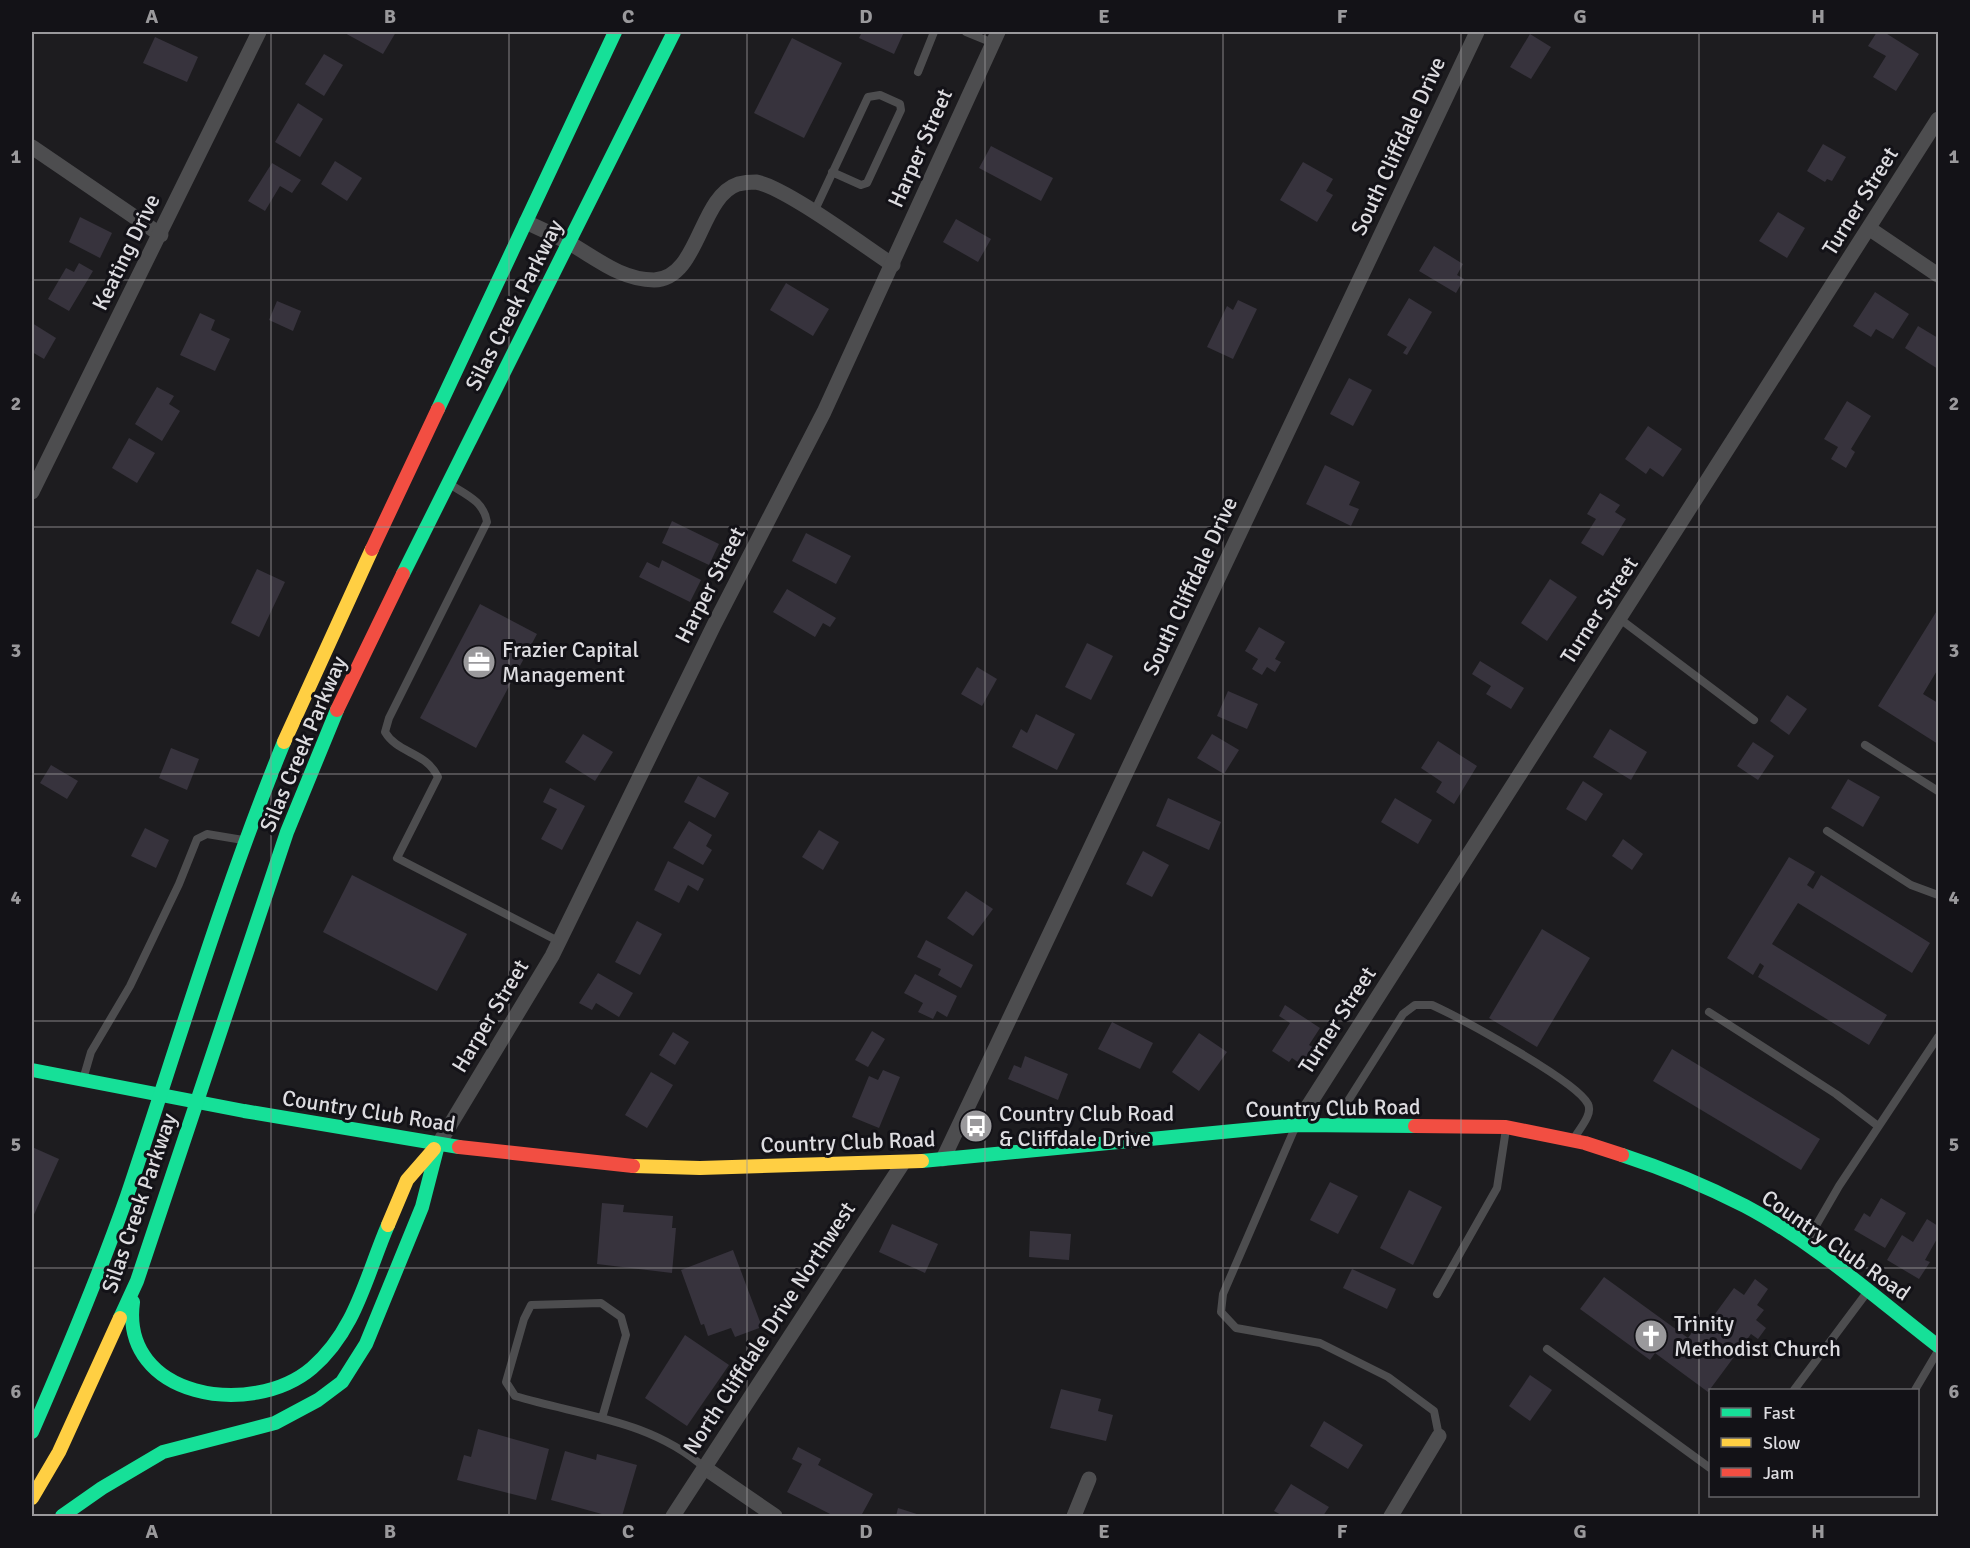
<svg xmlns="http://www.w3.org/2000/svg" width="1970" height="1548" viewBox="0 0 1970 1548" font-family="Signika,sans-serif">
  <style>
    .building { fill: #37333d }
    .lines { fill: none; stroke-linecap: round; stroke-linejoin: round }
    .lane { stroke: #4d4d4f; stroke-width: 8 }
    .street { stroke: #4d4d4f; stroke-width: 15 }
    .fast { stroke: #16e098; stroke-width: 14 }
    .slow { stroke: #ffcf43; stroke-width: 14 }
    .jam { stroke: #f24e42; stroke-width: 14 }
    .grid { fill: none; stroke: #9a999c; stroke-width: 1.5; stroke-opacity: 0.55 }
    .labels { text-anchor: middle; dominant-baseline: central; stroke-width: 6; stroke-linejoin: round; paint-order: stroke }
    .street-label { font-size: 22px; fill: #dddce0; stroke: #131217 }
    .poi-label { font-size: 22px; fill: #dddce0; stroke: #131217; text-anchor: start }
    .neatline { fill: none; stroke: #9a999c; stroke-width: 2 }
    .grid-label { font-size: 20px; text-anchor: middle; font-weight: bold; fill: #9a999c }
  </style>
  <rect width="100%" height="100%" fill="#1d1c1f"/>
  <g class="building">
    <polygon points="343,32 396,32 383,54"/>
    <polygon points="862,32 904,32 894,54 859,38"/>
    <polygon points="1877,32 1884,32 1919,54 1896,91 1873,77 1886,56 1868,46"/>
    <polygon points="1530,34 1551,47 1531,79 1510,67"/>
    <polygon points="155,37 198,57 187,82 143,63"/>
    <polygon points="792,38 842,63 804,138 754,113"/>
    <polygon points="324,54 343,65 324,96 305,84"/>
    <polygon points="298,103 323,119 300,157 275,142"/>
    <polygon points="1823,144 1846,157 1832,181 1827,179 1825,182 1807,171"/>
    <polygon points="991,146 1053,178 1041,201 979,168"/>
    <polygon points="335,161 362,178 347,201 321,184"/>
    <polygon points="1303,162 1333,179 1326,191 1333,195 1317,222 1280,200"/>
    <polygon points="272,163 301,180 292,193 280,186 265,211 248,201"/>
    <polygon points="1778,212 1805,228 1787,258 1759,241"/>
    <polygon points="80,217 112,233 100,258 69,242"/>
    <polygon points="956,219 991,239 978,262 943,242"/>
    <polygon points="1434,246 1463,264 1457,275 1464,279 1456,293 1419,271"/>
    <polygon points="79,263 93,271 69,311 48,299 66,268 74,272"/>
    <polygon points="786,283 829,309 813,336 770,310"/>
    <polygon points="1875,292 1909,314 1893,339 1876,329 1871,337 1853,326"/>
    <polygon points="1409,298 1432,312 1407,355 1403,353 1407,347 1387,335"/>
    <polygon points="1238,300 1257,309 1233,359 1207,347 1227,306 1233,310"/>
    <polygon points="277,301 301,311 293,331 269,320"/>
    <polygon points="200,313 215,320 211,330 230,339 215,371 180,355"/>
    <polygon points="32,323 56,338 44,359 32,352"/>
    <polygon points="1918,326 1938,338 1938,369 1905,348"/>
    <polygon points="1349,378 1372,390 1353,426 1330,414"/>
    <polygon points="157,387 174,396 169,404 180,411 162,441 135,424"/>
    <polygon points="1847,401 1871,416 1851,449 1855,452 1846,468 1831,459 1838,447 1824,439"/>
    <polygon points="1648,426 1682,449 1663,477 1650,468 1646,474 1625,459"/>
    <polygon points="129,438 155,453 137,483 112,468"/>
    <polygon points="1325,465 1360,482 1349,505 1359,509 1351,526 1306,504"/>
    <polygon points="1600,493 1620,505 1615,512 1626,519 1603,556 1581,543 1596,519 1587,514"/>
    <polygon points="672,521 719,544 709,565 662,543"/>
    <polygon points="806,533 851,556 836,584 792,561"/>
    <polygon points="662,560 701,580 690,602 639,577 647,562 659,568"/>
    <polygon points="257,569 285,582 259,637 231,623"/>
    <polygon points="1550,579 1577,597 1547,641 1521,623"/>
    <polygon points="787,589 836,618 830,627 823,623 815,637 773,612"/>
    <polygon points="480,604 537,634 476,748 420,718"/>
    <polygon points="1938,609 1938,669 1923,694 1938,703 1938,744 1878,706"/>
    <polygon points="1259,627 1285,642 1275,659 1281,662 1275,672 1267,667 1262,675 1252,669 1258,659 1245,651"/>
    <polygon points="1087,643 1113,656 1091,700 1065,687"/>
    <polygon points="1480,661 1524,688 1511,709 1486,694 1491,686 1472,674"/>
    <polygon points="977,667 997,679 982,706 961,694"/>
    <polygon points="1228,691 1258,704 1247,729 1217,716"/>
    <polygon points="1787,695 1807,709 1789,735 1770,721"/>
    <polygon points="1036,714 1075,734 1057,770 1012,747 1021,729 1027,733"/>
    <polygon points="1610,729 1647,752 1631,780 1593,757"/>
    <polygon points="583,734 613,752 595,781 565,762"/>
    <polygon points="1212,734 1239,750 1224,774 1197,758"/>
    <polygon points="1438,741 1477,766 1454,804 1436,792 1442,782 1421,768"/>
    <polygon points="1753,742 1774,756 1758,780 1737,766"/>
    <polygon points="171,748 199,759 187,790 159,778"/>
    <polygon points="51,765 78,781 67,799 40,783"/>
    <polygon points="698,776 729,793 715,818 684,802"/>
    <polygon points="1848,779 1880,797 1863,827 1831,808"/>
    <polygon points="1583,781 1603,794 1586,821 1566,809"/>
    <polygon points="550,788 585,806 562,850 541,839 557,809 543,802"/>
    <polygon points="1168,798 1221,822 1209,850 1156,826"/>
    <polygon points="1395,798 1432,820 1418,844 1381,822"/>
    <polygon points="689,821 712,835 706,846 712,850 703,865 673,848"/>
    <polygon points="145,828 169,840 156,868 131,856"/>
    <polygon points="819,830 839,842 823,870 802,857"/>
    <polygon points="1623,839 1643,854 1632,870 1612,856"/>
    <polygon points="1143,851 1169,865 1152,897 1126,884"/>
    <polygon points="1789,857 1815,872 1807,885 1813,889 1821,875 1930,943 1912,973 1798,903 1772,944 1887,1015 1869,1045 1758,977 1764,966 1760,963 1753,975 1727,958"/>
    <polygon points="668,861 704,879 698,891 688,885 679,903 654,890"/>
    <polygon points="352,875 467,934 437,991 323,932"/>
    <polygon points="966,891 993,909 973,936 947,918"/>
    <polygon points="637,921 662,934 640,975 615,962"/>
    <polygon points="1542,929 1590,958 1537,1047 1489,1018"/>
    <polygon points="926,940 973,965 961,988 938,975 941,969 917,957"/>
    <polygon points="598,973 633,993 619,1017 596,1003 592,1010 579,1003"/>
    <polygon points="915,974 957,996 947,1017 937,1011 933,1019 918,1012 923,1003 904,993"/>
    <polygon points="1285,1005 1320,1028 1309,1045 1316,1049 1305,1067 1292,1058 1289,1062 1272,1051 1290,1023 1279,1016"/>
    <polygon points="1112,1022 1153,1043 1140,1069 1098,1049"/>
    <polygon points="872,1031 885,1039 868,1067 855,1060"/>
    <polygon points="673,1032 689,1042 675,1065 659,1055"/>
    <polygon points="1199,1033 1227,1052 1199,1091 1172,1072"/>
    <polygon points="1672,1049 1820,1139 1801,1170 1653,1081"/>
    <polygon points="1025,1056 1068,1074 1058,1100 1008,1079 1014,1065 1021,1068"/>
    <polygon points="883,1070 900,1077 879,1128 852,1117 869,1076 878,1080"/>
    <polygon points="651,1072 673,1085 647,1128 625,1115"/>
    <polygon points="32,1147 59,1159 32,1219"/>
    <polygon points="1330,1182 1358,1196 1338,1234 1310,1220"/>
    <polygon points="1409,1190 1442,1207 1413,1265 1380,1248"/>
    <polygon points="1881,1198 1906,1213 1885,1248 1854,1230 1864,1213 1870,1217"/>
    <polygon points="602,1203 624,1205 623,1212 673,1216 672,1228 676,1228 672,1273 597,1264"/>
    <polygon points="1927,1219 1938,1226 1938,1237 1925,1260 1930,1262 1919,1279 1887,1260 1902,1235 1913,1242"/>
    <polygon points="892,1224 938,1244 925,1273 879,1252"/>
    <polygon points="1030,1231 1071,1234 1069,1260 1029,1257"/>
    <polygon points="733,1250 762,1327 735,1337 731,1328 708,1336 704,1324 701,1325 681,1270"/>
    <polygon points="1352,1269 1396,1289 1387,1309 1343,1288"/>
    <polygon points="1604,1277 1688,1338 1698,1324 1704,1329 1734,1288 1744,1295 1755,1279 1768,1289 1757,1305 1764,1310 1756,1320 1766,1328 1758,1339 1751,1334 1708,1392 1655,1353 1650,1360 1580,1309"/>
    <polygon points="685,1335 729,1365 687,1426 645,1398"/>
    <polygon points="1530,1375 1552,1390 1530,1421 1509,1406"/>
    <polygon points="1061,1389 1101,1399 1098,1411 1113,1415 1106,1441 1050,1428"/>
    <polygon points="1324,1421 1363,1445 1348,1469 1310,1446"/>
    <polygon points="478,1429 549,1449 536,1500 457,1480 464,1455 471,1457"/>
    <polygon points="798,1447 821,1459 818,1465 873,1494 861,1516 834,1516 787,1492 802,1464 792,1459"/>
    <polygon points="565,1451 596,1460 597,1454 637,1465 622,1516 609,1516 551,1500"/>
    <polygon points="1291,1484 1329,1507 1323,1516 1283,1516 1274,1511"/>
    <polygon points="898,1508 923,1516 896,1516"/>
  </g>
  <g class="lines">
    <g class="lane">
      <polyline points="966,32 993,43"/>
      <polyline points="918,72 934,32"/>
      <polyline points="814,212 868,97 880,95 900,104 901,110 867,183 861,185 832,172"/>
      <path d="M451 485C467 495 484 502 487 522L389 718 385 732C398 754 425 751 438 777L397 858 560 942"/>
      <polyline points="1620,619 1754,720"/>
      <polyline points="1865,745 1938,791"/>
      <polyline points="1827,831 1911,885 1938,895"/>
      <polyline points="1709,1012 1836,1094 1878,1126"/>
      <polyline points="84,1076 91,1052 130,986 179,884 197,839 207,834 243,840"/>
      <path d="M1336 1120 1403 1014 1415 1005H1432C1460 1018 1577 1081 1588 1104 1593 1114 1580 1128 1575 1137"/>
      <polyline points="1294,1130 1223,1294 1221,1312 1236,1328 1320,1343 1388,1377 1434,1411 1439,1436"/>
      <polyline points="1806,1243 1839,1186 1938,1037"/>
      <polyline points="1437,1294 1497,1188 1506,1129"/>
      <polyline points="1547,1349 1710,1468"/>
      <polyline points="1794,1390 1865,1295"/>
      <polyline points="1915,1390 1938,1351"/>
      <path d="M602 1418 626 1335 621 1317 601 1303 531 1305 524 1319 506 1382 515 1396C582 1416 651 1420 705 1468"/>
    </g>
    <g class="street">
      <polyline points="32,147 161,235"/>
      <path d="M526 222C541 229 557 236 571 244 597 259 622 280 654 280 699 279 699 197 738 184 742 183 752 182 756 182 785 187 864 246 893 265"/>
      <polyline points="1870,229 1938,275"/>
      <polyline points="32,492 259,32"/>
      <polyline points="1296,1125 1938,119"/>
      <polyline points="438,1145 552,956 714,625 824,412 998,32"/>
      <polyline points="943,1159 1477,32"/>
      <polyline points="705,1468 775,1516"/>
      <polyline points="673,1516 903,1163"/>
      <polyline points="1074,1516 1089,1479"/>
      <polyline points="1391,1516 1439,1436"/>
    </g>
    <g class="fast">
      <polyline points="438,409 615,32"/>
      <polyline points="403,574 674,32"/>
      <polyline points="32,1070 244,1111 459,1147"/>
      <path d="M1622 1155C1665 1169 1706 1186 1745 1206 1815 1243 1876 1298 1938 1346"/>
      <polyline points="922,1161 1296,1125 1415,1126"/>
      <path d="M133 1302C120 1398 252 1419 312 1368 356 1330 366 1276 388 1225"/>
      <polyline points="120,1318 137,1281 287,832 337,710"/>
      <path d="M32 1432C66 1354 99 1276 127 1196 178 1044 223 891 284 742"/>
      <polyline points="62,1516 102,1488 163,1452 275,1423 318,1400 342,1382 366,1344 422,1207 438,1145"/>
    </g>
    <g class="slow">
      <polyline points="284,742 372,549"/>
      <polyline points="633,1166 700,1168 922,1161"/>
      <polyline points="388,1225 407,1180 434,1149"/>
      <polyline points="32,1498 59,1452 120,1318"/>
    </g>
    <g class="jam">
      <polyline points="372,549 438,409"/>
      <polyline points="337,710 403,574"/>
      <polyline points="1415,1126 1506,1127 1585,1143 1622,1155"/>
      <polyline points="459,1147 633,1166"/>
    </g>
  </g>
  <path class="grid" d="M271 32V1516M509 32V1516M747 32V1516M985 32V1516M1223 32V1516M1461 32V1516M1699 32V1516M32 280H1938M32 527H1938M32 774H1938M32 1021H1938M32 1268H1938"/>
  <defs>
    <g id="office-disc" transform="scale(1.725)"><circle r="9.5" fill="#9a999c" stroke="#131217"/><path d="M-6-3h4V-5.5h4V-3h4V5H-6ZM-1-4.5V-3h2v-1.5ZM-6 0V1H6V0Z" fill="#fff"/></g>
    <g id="bus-disc" transform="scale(1.725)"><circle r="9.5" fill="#9a999c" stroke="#131217"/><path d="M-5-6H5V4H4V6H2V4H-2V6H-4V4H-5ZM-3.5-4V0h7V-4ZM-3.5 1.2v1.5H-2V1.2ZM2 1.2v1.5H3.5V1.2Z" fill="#fff"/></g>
    <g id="church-disc" transform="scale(1.725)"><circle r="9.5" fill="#9a999c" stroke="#131217"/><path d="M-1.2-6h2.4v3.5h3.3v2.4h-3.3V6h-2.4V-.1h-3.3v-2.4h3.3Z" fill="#fff"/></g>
  </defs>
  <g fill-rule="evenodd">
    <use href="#office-disc" x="479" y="662"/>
    <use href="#bus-disc" x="976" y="1126"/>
    <use href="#church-disc" x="1651" y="1336"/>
  </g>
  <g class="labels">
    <g class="street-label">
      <text transform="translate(1398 146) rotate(-65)">South Cliffdale Drive</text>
      <text transform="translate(920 148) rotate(-66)">Harper Street</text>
      <text transform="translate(1860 201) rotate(-58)">Turner Street</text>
      <text transform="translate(126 252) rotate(-64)">Keating Drive</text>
      <text transform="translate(514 305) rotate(-63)">Silas Creek Parkway</text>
      <text transform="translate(710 585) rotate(-63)">Harper Street</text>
      <text transform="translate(1190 586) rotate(-65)">South Cliffdale Drive</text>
      <text transform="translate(1599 610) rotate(-57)">Turner Street</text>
      <text transform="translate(303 744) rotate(-67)">Silas Creek Parkway</text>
      <text transform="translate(490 1016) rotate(-59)">Harper Street</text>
      <text transform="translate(1337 1020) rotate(-57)">Turner Street</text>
      <text transform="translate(1333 1108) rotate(-1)">Country Club Road</text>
      <text transform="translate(369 1111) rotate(9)">Country Club Road</text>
      <text transform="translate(848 1142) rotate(-2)">Country Club Road</text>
      <text transform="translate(139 1203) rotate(-71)">Silas Creek Parkway</text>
      <text transform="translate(1836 1245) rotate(35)">Country Club Road</text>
      <text transform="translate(769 1328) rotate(-57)">North Cliffdale Drive Northwest</text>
    </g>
    <g class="poi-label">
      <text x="502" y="649">Frazier Capital<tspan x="502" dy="25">Management</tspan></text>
      <text x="999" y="1113">Country Club Road<tspan x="999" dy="25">&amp; Cliffdale Drive</tspan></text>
      <text x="1674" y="1323">Trinity<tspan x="1674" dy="25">Methodist Church</tspan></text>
    </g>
  </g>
  <rect width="1970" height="1548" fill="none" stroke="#131217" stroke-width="66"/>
  <rect x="1709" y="1389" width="210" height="108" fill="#131217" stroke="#646367" stroke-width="1.5"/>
  <rect x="1721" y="1408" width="30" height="9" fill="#16e098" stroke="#646367" stroke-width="1.5"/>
  <text x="1763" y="1419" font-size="18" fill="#dddce0">Fast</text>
  <rect x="1721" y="1438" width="30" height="9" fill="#ffcf43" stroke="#646367" stroke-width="1.5"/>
  <text x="1763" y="1449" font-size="18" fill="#dddce0">Slow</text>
  <rect x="1721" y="1468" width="30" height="9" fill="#f24e42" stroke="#646367" stroke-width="1.5"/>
  <text x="1763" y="1479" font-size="18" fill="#dddce0">Jam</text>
  <rect x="33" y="33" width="1904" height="1482" class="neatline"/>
  <g class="grid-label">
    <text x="152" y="23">A</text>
    <text x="390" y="23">B</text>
    <text x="628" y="23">C</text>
    <text x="866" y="23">D</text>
    <text x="1104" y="23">E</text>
    <text x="1342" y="23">F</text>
    <text x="1580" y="23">G</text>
    <text x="1818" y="23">H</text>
    <text x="16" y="163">1</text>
    <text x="1954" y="163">1</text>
    <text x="16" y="410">2</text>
    <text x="1954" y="410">2</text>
    <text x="16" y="657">3</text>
    <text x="1954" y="657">3</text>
    <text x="16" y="904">4</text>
    <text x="1954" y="904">4</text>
    <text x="16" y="1151">5</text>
    <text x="1954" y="1151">5</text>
    <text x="16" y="1398">6</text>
    <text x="1954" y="1398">6</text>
    <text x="152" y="1538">A</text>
    <text x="390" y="1538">B</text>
    <text x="628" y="1538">C</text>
    <text x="866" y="1538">D</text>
    <text x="1104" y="1538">E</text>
    <text x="1342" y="1538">F</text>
    <text x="1580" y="1538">G</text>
    <text x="1818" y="1538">H</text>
  </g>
</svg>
